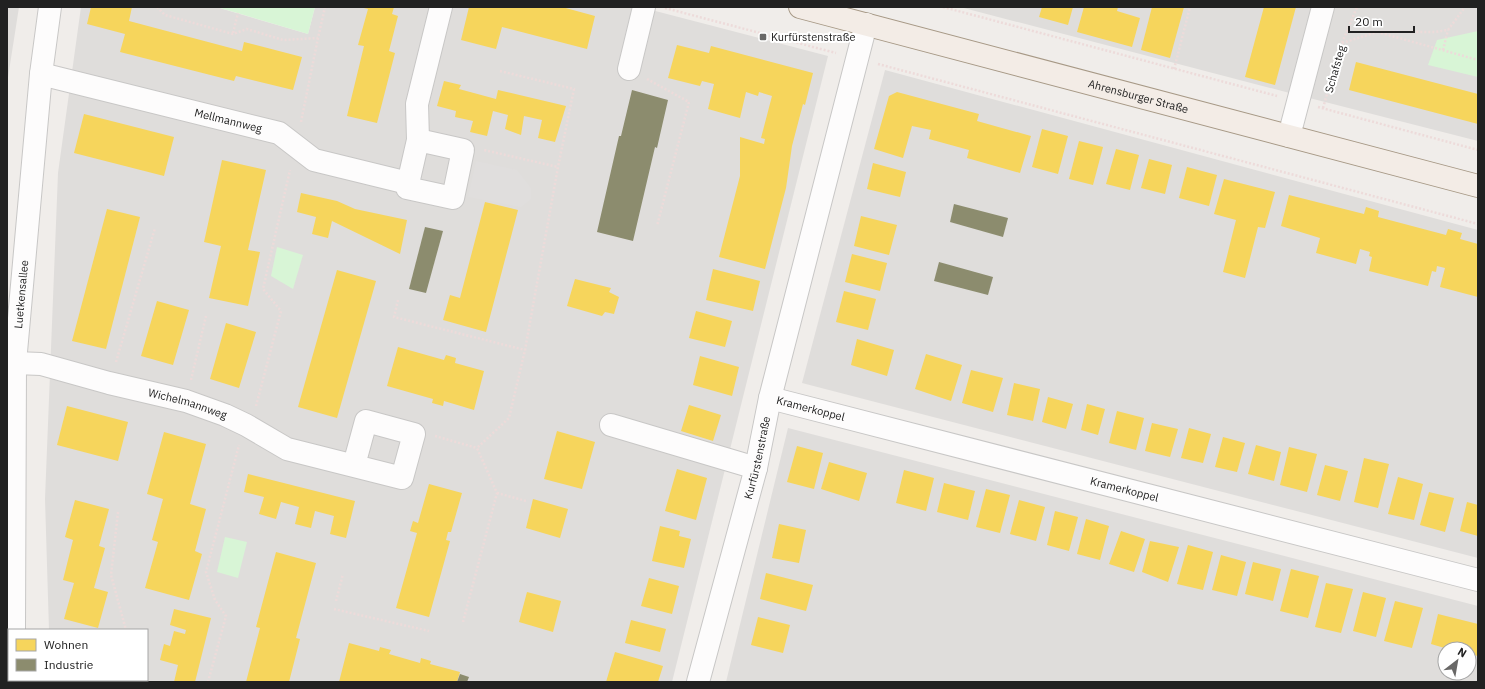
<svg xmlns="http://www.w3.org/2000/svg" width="1485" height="689" viewBox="0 0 1485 689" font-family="'IBM Plex Sans',sans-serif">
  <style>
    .residential { fill: #dfdddb; fill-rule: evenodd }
    .park { fill: #d8f5d6 }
    .parking { fill: #e0dedd }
    .homes { fill: #f6d55c }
    .industry { fill: #8c8c6e }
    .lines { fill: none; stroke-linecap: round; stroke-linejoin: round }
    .minor-casing { stroke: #c8c7c6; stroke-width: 24 }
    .major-casing { stroke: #a79986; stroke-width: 24 }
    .path { stroke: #eddbda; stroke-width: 2.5; stroke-dasharray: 2 2; stroke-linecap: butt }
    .minor { stroke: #fdfcfc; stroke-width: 22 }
    .major { stroke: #f3ece6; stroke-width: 22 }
    .poi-dot { fill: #696867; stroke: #fff; stroke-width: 1.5 }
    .labels { text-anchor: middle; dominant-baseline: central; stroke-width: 4; stroke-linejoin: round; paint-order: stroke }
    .poi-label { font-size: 11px; fill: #212121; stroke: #fff; text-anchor: start }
    .street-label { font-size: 11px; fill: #212121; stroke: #fff }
  </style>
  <rect width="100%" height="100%" fill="#f0edea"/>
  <g class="residential">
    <polygon points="7,7 19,7 7,84"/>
    <polygon points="81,7 216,7 308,34 315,7 640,7 828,56 672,682 51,682 51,680 147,680 147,630 49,630 45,499 58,173"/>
    <polygon points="960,7 1478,7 1478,141 1282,91"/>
    <polygon points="885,70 1478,230 1478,558 802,383"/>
    <path d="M788 428 1478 606V682H726ZM1445 649H1469V673H1445Z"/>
  </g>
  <g class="park">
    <polygon points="217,7 315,7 308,34"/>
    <polygon points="1478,31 1478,77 1428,65 1437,40"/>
    <polygon points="277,247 303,255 293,289 271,276"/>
    <polygon points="225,537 247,542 238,578 217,572"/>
  </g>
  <polygon class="parking" points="476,161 517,170 531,188 531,199 521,207 468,197"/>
  <g class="homes">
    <polygon points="91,7 132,7 129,21 242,51 244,42 302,57 293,90 236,76 234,81 120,52 125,34 87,24"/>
    <polygon points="360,7 394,7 392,14 398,16 389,51 395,53 377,123 347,116 364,46 358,45 368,9"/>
    <polygon points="469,7 562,7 595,16 587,49 502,27 496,49 461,40"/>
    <polygon points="1042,7 1073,7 1068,25 1039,17"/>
    <polygon points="1084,7 1118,7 1117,11 1140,18 1132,47 1077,32"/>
    <polygon points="1152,7 1184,7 1170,58 1141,50"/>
    <polygon points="1264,7 1296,7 1275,85 1245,77"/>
    <polygon points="677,45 709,53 711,46 813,73 805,105 803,104 792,146 786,188 765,269 719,257 740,176 740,137 764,144 765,139 761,138 772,96 759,92 758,96 746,92 740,118 708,109 714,84 702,81 700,86 668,78"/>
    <polygon points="1356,62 1478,94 1478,124 1349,90"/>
    <polygon points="444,81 461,85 459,89 496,99 498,90 566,106 555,142 538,138 542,120 524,116 521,135 505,129 508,115 493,111 487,136 470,132 473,121 455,117 456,111 437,106"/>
    <polygon points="897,92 979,114 977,121 1031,136 1020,173 967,158 969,150 929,139 931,130 912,126 903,158 874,149 889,96"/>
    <polygon points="84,114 174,137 164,176 74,153"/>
    <polygon points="1042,129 1068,136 1058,174 1032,167"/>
    <polygon points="1079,141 1103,147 1093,185 1069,179"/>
    <polygon points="1116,149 1139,155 1130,190 1106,184"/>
    <polygon points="1149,159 1172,165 1165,194 1141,188"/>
    <polygon points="222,160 266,170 248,250 260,252 248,306 209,298 221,246 204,242"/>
    <polygon points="873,163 906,172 900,197 867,189"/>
    <polygon points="1187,167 1217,175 1209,206 1179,198"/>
    <polygon points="1224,179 1275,192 1265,228 1258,227 1245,278 1223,272 1236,220 1214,214"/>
    <polygon points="301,193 337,201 355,209 407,220 400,254 332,221 328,238 312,234 316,217 297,212"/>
    <polygon points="1289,195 1364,214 1366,207 1379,211 1378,217 1446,235 1448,229 1462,233 1460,239 1478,244 1478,297 1440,287 1445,268 1437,266 1436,272 1432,271 1428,286 1369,271 1372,257 1369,256 1370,252 1360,249 1356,264 1316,253 1320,238 1281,226"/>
    <polygon points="485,202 518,210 486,332 443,320 450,295 460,298"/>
    <polygon points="107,209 140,217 106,349 72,341"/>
    <polygon points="861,216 897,225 889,255 854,246"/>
    <polygon points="852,254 887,263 880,291 845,282"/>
    <polygon points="713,269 760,281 753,311 706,300"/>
    <polygon points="337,270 376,281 337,418 298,407"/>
    <polygon points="575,279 611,288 609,292 619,297 614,314 605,312 602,316 567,306"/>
    <polygon points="844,291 876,299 868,330 836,322"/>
    <polygon points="157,301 189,310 173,365 141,356"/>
    <polygon points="696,311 732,321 725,347 689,338"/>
    <polygon points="226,323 256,332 239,388 210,379"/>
    <polygon points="857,339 894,350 887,376 851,365"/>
    <polygon points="398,347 444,360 446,355 456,358 455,363 484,371 474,410 444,401 443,406 432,403 433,399 387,386"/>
    <polygon points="926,354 962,365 951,401 915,389"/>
    <polygon points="700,356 739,367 732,396 693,385"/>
    <polygon points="971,370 1003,378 993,412 962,403"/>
    <polygon points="1014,383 1040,389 1033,421 1007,415"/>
    <polygon points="1048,397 1073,404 1066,429 1042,422"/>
    <polygon points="1087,404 1105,409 1098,435 1081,430"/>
    <polygon points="689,405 721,415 713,441 681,431"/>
    <polygon points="67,406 128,422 118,461 57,445"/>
    <polygon points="1117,411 1144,418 1136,450 1109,443"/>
    <polygon points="1152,423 1178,429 1170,457 1145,451"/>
    <polygon points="1189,428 1211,434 1203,463 1181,458"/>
    <polygon points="557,431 595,442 582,489 544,479"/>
    <polygon points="164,432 206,444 190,504 206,509 195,551 202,554 189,600 145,588 158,542 152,540 163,499 147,494"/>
    <polygon points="1223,437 1245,443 1237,472 1215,467"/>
    <polygon points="1256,445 1281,452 1274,481 1248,474"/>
    <polygon points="797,446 823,453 814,489 787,482"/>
    <polygon points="1289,447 1317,454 1307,492 1280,485"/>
    <polygon points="1364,458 1389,464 1378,508 1354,502"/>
    <polygon points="829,462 867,473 859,501 821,489"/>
    <polygon points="1325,465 1348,471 1340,501 1317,495"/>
    <polygon points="677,469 707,478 696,520 665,511"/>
    <polygon points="904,470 934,478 926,511 896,503"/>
    <polygon points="248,474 355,501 346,538 330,534 334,516 315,511 311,528 295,524 299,507 281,502 276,519 259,514 264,497 244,492"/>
    <polygon points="1398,477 1423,484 1414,520 1388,514"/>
    <polygon points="944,483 975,491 968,520 937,512"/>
    <polygon points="429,484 462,493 451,532 448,532 446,540 450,541 429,617 396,608 417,533 410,531 413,521 418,523"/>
    <polygon points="986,489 1010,495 1000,533 976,527"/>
    <polygon points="1429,492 1454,498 1445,532 1420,525"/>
    <polygon points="533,499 568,509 560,538 526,528"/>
    <polygon points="75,500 109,509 99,546 105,548 94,588 108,592 98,628 64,619 74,583 63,580 73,540 65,537"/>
    <polygon points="1019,500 1045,507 1036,541 1010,534"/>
    <polygon points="1467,502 1478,505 1478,536 1460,531"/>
    <polygon points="1055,511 1078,517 1069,551 1047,545"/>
    <polygon points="1086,519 1109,526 1100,560 1077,554"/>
    <polygon points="779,524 806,530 799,563 772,558"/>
    <polygon points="660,526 680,531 679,536 691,539 684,568 652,561"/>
    <polygon points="1121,531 1145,539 1134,572 1109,564"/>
    <polygon points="1150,541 1179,547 1168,582 1142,572"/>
    <polygon points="1188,545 1213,552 1203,590 1177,584"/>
    <polygon points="276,552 316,563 296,638 300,639 289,682 246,682 260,628 256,627"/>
    <polygon points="1221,555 1246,562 1237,596 1212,590"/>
    <polygon points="1253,562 1281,569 1273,601 1245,594"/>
    <polygon points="1291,569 1319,576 1308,618 1280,611"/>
    <polygon points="766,573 813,585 806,611 760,599"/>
    <polygon points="649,578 679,586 672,614 641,606"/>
    <polygon points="1326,583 1353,589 1341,633 1315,627"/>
    <polygon points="527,592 561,601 553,632 519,622"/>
    <polygon points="1363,592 1386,598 1376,637 1353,631"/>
    <polygon points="1395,601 1423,608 1412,648 1384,641"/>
    <polygon points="174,609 211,618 195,682 174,682 178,665 160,660 164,644 170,646 174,631 185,634 186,630 170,625"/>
    <polygon points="1438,614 1478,624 1478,656 1469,654 1469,649 1448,649 1431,644"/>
    <polygon points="758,617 790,625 783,653 751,645"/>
    <polygon points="631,620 666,629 660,652 625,643"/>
    <polygon points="349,643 379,651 380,647 391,650 389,654 420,663 421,658 431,661 430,664 460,672 457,682 339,682"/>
    <polygon points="615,652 663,666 658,682 606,682"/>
  </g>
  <g class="industry">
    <polygon points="632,90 668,100 657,148 655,147 633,241 597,232 619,136 621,136"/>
    <polygon points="954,204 1008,218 1003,237 950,222"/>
    <polygon points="425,227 443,231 426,293 409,289"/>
    <polygon points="939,262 993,277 988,295 934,281"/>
    <polygon points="460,674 469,677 467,682 457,682"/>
  </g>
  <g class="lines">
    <g class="minor-casing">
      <g id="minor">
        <polyline points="629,69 644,7"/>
        <path id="s1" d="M41 74 279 133 314 160 408 183"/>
        <polyline points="1289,136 1323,7"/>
        <polygon points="418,140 463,150 453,198 407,188"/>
        <polyline points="418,140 417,104 441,7"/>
        <path id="s2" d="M15 363 41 364 109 383 186 401 225 415 246 425 287 449 402 478 414 434 366 421 354 465"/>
        <path id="s3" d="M770 398 1478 580"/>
        <polyline points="611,425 756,468"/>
        <path id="s4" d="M14 630 15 363 41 74 50 7"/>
        <polyline points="15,680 15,682"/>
        <path id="s5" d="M698 682 756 468 770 398 866 24"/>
      </g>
    </g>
    <g class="major-casing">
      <g id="major">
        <path id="s6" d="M800 7 1478 186"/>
      </g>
    </g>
    <g class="path">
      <polyline points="157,7 165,15 233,34 247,29 283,40 318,38"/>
      <polyline points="943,7 1277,96"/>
      <polyline points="665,8 836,53"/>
      <polyline points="233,33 238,13"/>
      <polyline points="1381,33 1478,60"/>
      <polyline points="1342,43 1377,32 1435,32 1448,30 1465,7"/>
      <polyline points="1443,50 1448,30"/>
      <polyline points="878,64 1478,224"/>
      <polyline points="1174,69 1190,7"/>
      <polyline points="500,71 574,89 558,167"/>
      <polyline points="647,79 689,102 657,226"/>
      <polyline points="1318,107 1478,150"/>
      <polyline points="1323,108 1342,43 1357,7"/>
      <polyline points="301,122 318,38 325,7"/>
      <polyline points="398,300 394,317 525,350"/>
      <polyline points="116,362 155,228"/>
      <polyline points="191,380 206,316"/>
      <polyline points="256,406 281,311 263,289 290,170"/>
      <polyline points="435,436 477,448"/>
      <polyline points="497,493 526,501"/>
      <polyline points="118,512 111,575 126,630"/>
      <polyline points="336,601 343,574"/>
      <polyline points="334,609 429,631"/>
      <polyline points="463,622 497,493 477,448 509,418 525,350 558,167 484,150"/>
      <polyline points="121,680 128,682"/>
      <polyline points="208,682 226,616 215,600 206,572 239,445"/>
    </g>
    <use href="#minor" class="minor"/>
    <use href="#major" class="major"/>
  </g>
  <rect class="poi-dot" x="759" y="33" width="8" height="8" rx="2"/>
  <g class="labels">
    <g class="poi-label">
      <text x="771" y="37">Kurfürstenstraße</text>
    </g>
    <g class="street-label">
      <text transform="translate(1335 69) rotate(-74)">Schafsteg</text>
      <text stroke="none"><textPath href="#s6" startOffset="350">Ahrensburger Straße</textPath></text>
      <text stroke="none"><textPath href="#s1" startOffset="193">Mellmannweg</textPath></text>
      <text stroke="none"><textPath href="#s4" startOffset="336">Luetkensallee</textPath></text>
      <text stroke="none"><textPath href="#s2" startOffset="178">Wichelmannweg</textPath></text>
      <text stroke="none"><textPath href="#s3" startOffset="42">Kramerkoppel</textPath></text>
      <text stroke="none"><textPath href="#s5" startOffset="232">Kurfürstenstraße</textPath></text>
      <text stroke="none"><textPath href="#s3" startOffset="366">Kramerkoppel</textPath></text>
    </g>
  </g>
  <rect width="1485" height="689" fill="none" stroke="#212121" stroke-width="16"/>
  <rect x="8" y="629" width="140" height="52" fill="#ffffff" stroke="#a6a6a6"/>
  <rect x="16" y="639" width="20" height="12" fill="#f6d55c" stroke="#a6a6a6"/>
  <text x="44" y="649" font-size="12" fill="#212121">Wohnen</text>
  <rect x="16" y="659" width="20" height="12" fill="#8c8c6e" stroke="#a6a6a6"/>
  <text x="44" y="669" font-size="12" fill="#212121">Industrie</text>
  <g transform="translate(1457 661) rotate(31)"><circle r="19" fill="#ffffff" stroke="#a6a6a6"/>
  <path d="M0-3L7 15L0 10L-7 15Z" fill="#696867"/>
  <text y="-6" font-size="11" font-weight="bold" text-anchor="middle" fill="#212121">N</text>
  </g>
  <path d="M1349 26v6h65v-6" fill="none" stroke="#212121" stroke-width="2"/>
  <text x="1355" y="26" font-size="12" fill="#212121" stroke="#ffffff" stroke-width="3" paint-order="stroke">20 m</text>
</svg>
